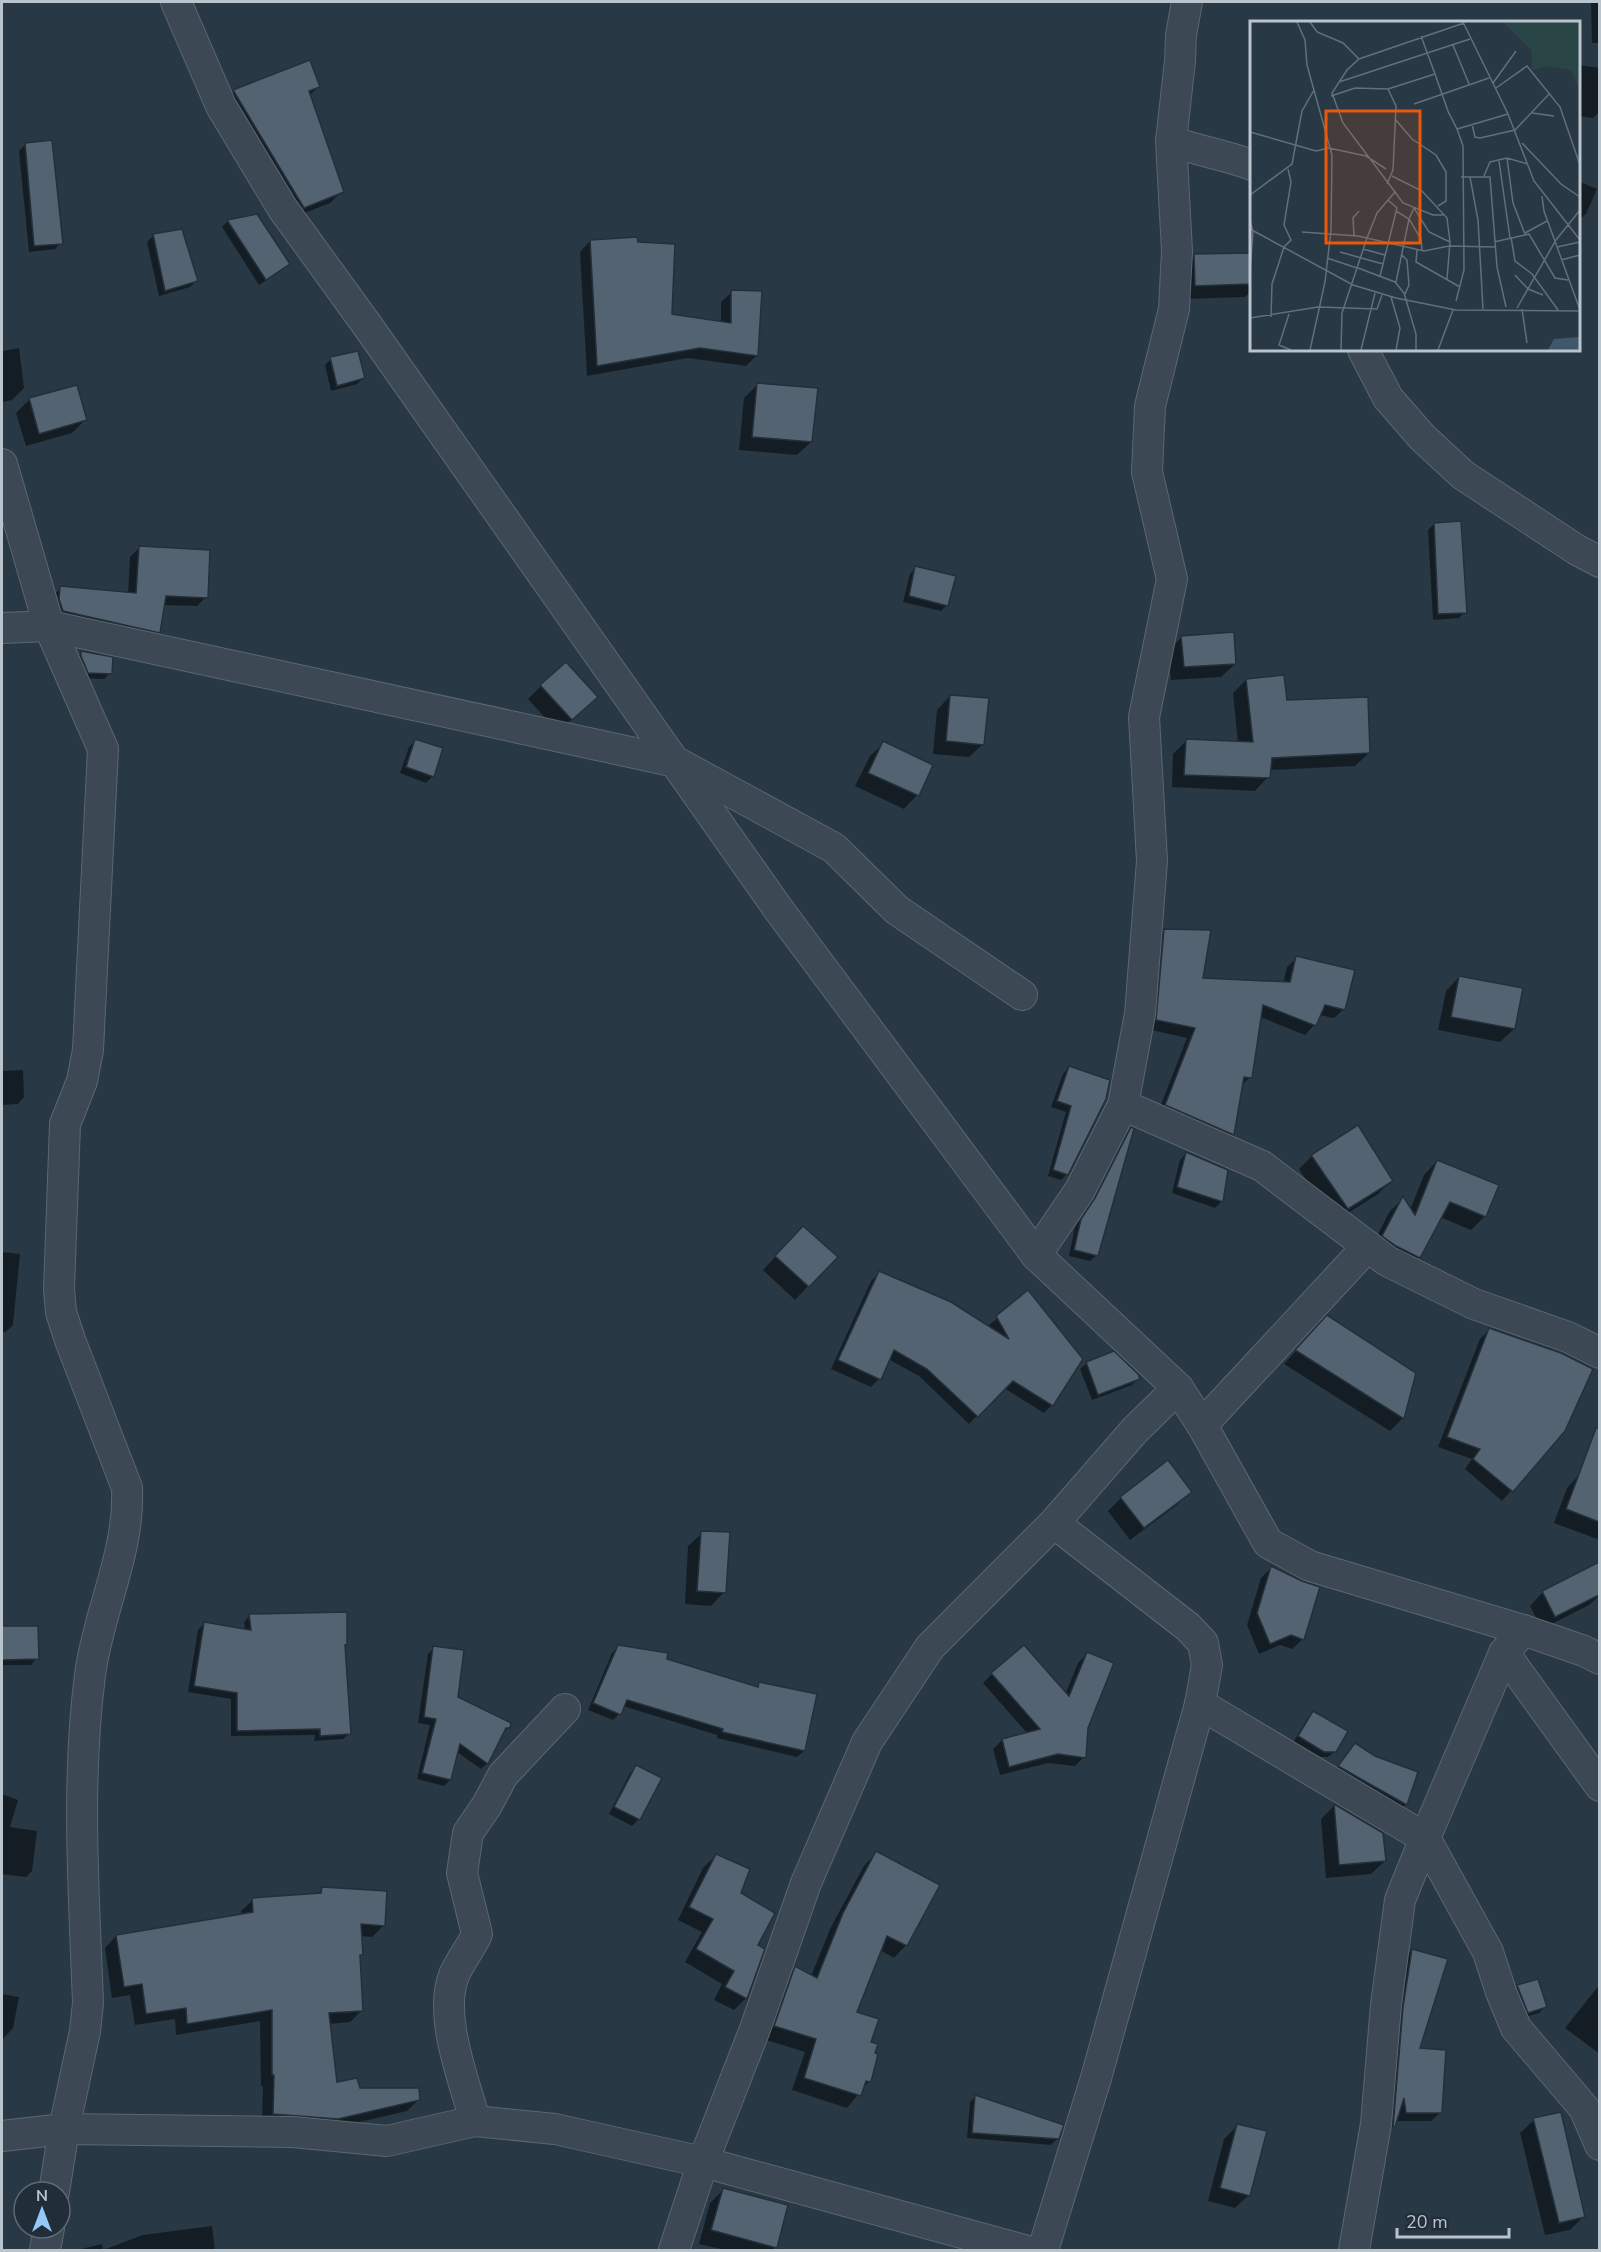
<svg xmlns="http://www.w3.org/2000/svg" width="1601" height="2252" viewBox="0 0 1601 2252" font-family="'Nunito Sans',sans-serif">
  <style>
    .shadow { fill: #0007 }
    .building { fill: #546371; stroke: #23303b; stroke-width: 1.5 }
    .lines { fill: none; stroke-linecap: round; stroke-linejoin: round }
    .street-casing { stroke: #5b6771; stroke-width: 32 }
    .street { stroke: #3c4954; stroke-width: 30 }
    .inset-road { fill: none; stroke: #62707b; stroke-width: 1.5 }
    .view { fill: #e8590c; fill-opacity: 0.15; stroke: #e8590c; stroke-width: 3 }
    .inset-edge { fill: none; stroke: #bac4cd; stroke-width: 3 }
  </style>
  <rect width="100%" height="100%" fill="#283844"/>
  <g class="shadow">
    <polygon points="1591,2 1600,2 1600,43 1592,43"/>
    <polygon points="309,62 318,87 309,96 342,191 330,203 292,218 223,103 234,92"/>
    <polygon points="1578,65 1600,68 1600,112 1593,118 1578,116"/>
    <polygon points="26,144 61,243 55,249 29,252 19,151"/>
    <polygon points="1578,181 1597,189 1586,214 1579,220"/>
    <polygon points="228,221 282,270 259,285 222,227"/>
    <polygon points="153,236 196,281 190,287 159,296 147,242"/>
    <polygon points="590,241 670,315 721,323 721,302 732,292 757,355 746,366 688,358 587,376 580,252"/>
    <polygon points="1252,254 1252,290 1245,297 1183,299 1181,269 1195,256"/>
    <polygon points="19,348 24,388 12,400 2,402 2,351"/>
    <polygon points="331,359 363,378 357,384 331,391 325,365"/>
    <polygon points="757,385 811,442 797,455 739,450 744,398"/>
    <polygon points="30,399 85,420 72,433 26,446 16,413"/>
    <polygon points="1434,524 1465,612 1459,618 1433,620 1428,530"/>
    <polygon points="139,548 206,597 197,606 163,605 159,632 150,641 54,620 52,597 61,588 128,594 130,557"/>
    <polygon points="916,568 947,605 941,611 903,602 910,574"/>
    <polygon points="1182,637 1235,664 1221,677 1171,680 1168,650"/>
    <polygon points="82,652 110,673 104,679 82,678 76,659"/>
    <polygon points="1246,680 1286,702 1369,753 1355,766 1269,770 1268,777 1255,791 1172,787 1173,754 1186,741 1238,743 1233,693"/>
    <polygon points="541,686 596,697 558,732 528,699"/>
    <polygon points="950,696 983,744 969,757 933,754 937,710"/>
    <polygon points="415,741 433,776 426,783 400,773 409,747"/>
    <polygon points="884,743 931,765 917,795 904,809 855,786 870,756"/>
    <polygon points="1165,931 1201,979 1283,984 1287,967 1297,958 1344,1009 1334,1018 1319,1015 1314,1025 1305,1035 1260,1017 1250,1077 1240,1087 1233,1134 1223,1144 1157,1115 1187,1038 1147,1029 1155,941"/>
    <polygon points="1459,977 1514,1029 1500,1042 1438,1030 1446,991"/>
    <polygon points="1069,1067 1108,1081 1067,1174 1061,1180 1048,1176 1066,1112 1051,1107 1063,1074"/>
    <polygon points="23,1070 24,1097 18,1104 2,1105 2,1071"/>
    <polygon points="1131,1129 1097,1255 1090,1261 1069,1256 1075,1227 1089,1206 1125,1135"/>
    <polygon points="1187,1153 1226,1171 1221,1202 1215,1208 1172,1193 1180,1160"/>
    <polygon points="1312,1156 1391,1181 1378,1194 1334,1222 1299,1169"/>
    <polygon points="1437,1161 1485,1216 1471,1230 1440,1217 1419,1257 1406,1271 1370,1249 1390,1211 1403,1199 1410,1210 1424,1175"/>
    <polygon points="790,1241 808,1286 795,1300 763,1270"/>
    <polygon points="2,1252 20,1254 13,1325 6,1332 2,1332"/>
    <polygon points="879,1273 987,1327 1028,1292 1052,1405 1044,1413 1004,1388 969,1424 919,1376 888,1359 879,1379 871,1387 831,1369 871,1281"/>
    <polygon points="1490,1329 1564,1430 1502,1501 1465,1469 1472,1459 1438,1447 1480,1339"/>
    <polygon points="1314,1331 1403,1418 1390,1431 1284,1364"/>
    <polygon points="1087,1363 1138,1379 1132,1385 1092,1400 1080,1369"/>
    <polygon points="1580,1474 1600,1481 1600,1536 1597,1539 1554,1523 1567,1488"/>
    <polygon points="1190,1492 1177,1505 1130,1540 1108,1511 1121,1498"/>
    <polygon points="702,1533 724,1592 711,1606 685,1604 688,1546"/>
    <polygon points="1271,1568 1303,1639 1292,1649 1280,1645 1259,1654 1247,1625 1261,1578"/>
    <polygon points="1590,1568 1600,1586 1600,1595 1589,1605 1542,1629 1530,1606 1543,1592"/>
    <polygon points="250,1615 343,1647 350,1733 343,1739 314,1741 315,1735 231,1736 231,1699 188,1692 198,1630 204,1624 245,1630 244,1622"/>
    <polygon points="2,1628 37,1658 31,1665 2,1665"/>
    <polygon points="618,1647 755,1688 759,1684 816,1695 804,1751 797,1757 717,1738 717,1735 623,1706 619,1714 613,1720 588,1710 612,1653"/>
    <polygon points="434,1648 456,1698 509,1727 502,1734 487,1763 481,1769 457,1752 450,1780 444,1786 417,1779 430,1725 418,1723 428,1654"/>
    <polygon points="1087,1654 1084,1757 1075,1766 1048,1763 1000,1775 993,1749 1002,1740 1028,1734 983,1683 992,1674 1065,1695 1078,1663"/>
    <polygon points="1313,1713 1335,1751 1328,1757 1317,1757 1293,1743 1307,1719"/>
    <polygon points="1355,1745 1374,1758 1417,1773 1405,1805 1399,1811 1333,1773"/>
    <polygon points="636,1767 660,1779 639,1819 632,1826 609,1814 630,1773"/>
    <polygon points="2,1794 18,1800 10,1827 37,1831 32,1871 26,1877 2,1874"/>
    <polygon points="1334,1806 1385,1861 1371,1874 1326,1878 1321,1819"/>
    <polygon points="876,1853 906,1945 894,1958 880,1950 855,2013 869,2081 847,2108 792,2090 805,2052 763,2039 783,1980 796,1968 811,1976 831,1927 864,1866"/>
    <polygon points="716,1855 739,1894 756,1945 746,1998 734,2010 714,2000 722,1984 685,1962 702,1932 678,1920 703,1868"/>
    <polygon points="323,1889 384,1925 372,1937 360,1936 362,1954 359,1958 362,2010 350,2022 329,2024 336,2083 419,2099 407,2111 325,2130 262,2126 263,2086 261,2086 260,2021 176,2035 175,2019 135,2025 130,1995 112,1998 105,1948 116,1936 241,1916 241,1911 253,1900 316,1895"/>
    <polygon points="1412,1950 1418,2049 1441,2112 1431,2121 1395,2121 1393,2126 1385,2135 1403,1960"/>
    <polygon points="1600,1984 1600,2054 1565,2028"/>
    <polygon points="1518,1986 1545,2007 1539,2013 1522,2018 1511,1993"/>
    <polygon points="2,1994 19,1997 13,2028 2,2040"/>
    <polygon points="976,2096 1058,2138 1051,2145 967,2138 970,2102"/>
    <polygon points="1534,2120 1584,2216 1570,2230 1545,2235 1520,2133"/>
    <polygon points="1237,2126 1249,2195 1235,2208 1208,2201 1224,2139"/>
    <polygon points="723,2190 775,2247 772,2250 725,2250 699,2244 710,2203"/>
    <polygon points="212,2226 215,2250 77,2250 102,2244 103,2250 143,2235"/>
  </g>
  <g class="building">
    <polygon points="310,60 320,87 309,91 344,192 304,208 233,90"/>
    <polygon points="52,140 63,244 34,246 25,143"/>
    <polygon points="257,214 290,264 266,280 227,220"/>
    <polygon points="182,229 198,281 165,291 153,234"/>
    <polygon points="637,237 638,242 675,244 672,314 731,323 731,290 762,291 758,356 700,348 597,366 590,240"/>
    <polygon points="1251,253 1251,284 1195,286 1194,254"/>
    <polygon points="358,351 365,378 337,386 330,357"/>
    <polygon points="757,383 818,388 812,442 752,437"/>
    <polygon points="77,385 87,420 39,434 29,398"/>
    <polygon points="1461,521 1467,613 1438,614 1434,523"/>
    <polygon points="139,546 210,550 208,598 166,596 160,633 63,611 59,599 60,586 136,593"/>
    <polygon points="915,566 956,576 948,606 909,596"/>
    <polygon points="1234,632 1236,664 1184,667 1181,636"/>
    <polygon points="81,651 113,657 112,674 88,673 81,656"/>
    <polygon points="566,662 598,697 572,720 540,685"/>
    <polygon points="1284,675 1287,700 1368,697 1370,753 1272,758 1270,778 1184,775 1186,739 1253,742 1246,679"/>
    <polygon points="950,695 989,698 984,745 946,741"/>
    <polygon points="415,739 443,748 434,777 406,767"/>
    <polygon points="883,741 933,765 919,796 868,773"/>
    <polygon points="1164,929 1211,930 1203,978 1290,982 1296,956 1355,970 1345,1010 1325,1005 1316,1026 1263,1005 1252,1078 1244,1077 1234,1135 1165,1105 1195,1028 1156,1020"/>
    <polygon points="1459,976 1523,988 1515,1029 1451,1017"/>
    <polygon points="1069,1066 1110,1080 1106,1099 1068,1175 1053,1170 1071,1106 1057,1101"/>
    <polygon points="1358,1125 1393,1181 1348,1209 1311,1155"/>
    <polygon points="1131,1127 1134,1129 1098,1256 1074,1250 1081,1219 1095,1198"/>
    <polygon points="1186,1152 1228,1170 1223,1202 1177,1187"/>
    <polygon points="1437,1160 1499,1185 1486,1217 1450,1202 1420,1258 1396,1246 1382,1236 1403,1196 1415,1215"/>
    <polygon points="803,1226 838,1257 809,1287 775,1256"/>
    <polygon points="879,1271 951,1302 1009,1339 996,1316 1028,1290 1083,1359 1053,1406 1013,1381 978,1417 927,1369 894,1350 881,1380 838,1360"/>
    <polygon points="1327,1315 1416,1373 1404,1419 1295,1350"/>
    <polygon points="1489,1328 1561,1353 1593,1369 1565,1431 1513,1492 1473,1459 1480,1449 1447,1437"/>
    <polygon points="1114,1351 1138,1374 1140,1379 1098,1395 1086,1362"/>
    <polygon points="1596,1428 1599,1428 1599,1522 1566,1509"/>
    <polygon points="1168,1460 1192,1492 1144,1528 1120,1497"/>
    <polygon points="701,1531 730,1532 726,1593 697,1591"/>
    <polygon points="1599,1562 1599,1595 1555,1617 1542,1591"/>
    <polygon points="1271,1566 1302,1581 1320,1587 1304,1640 1291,1635 1270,1644 1257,1613"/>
    <polygon points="347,1612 347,1645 345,1645 351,1734 320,1736 320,1729 237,1731 237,1693 194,1686 204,1622 251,1630 249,1614"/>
    <polygon points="2,1626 38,1626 39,1659 2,1660"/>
    <polygon points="618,1645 668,1653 667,1659 758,1687 759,1682 817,1694 805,1751 722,1732 723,1729 627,1700 621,1715 593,1703"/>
    <polygon points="1024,1645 1069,1696 1087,1652 1114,1663 1088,1728 1086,1758 1058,1754 1009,1767 1002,1739 1040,1729 991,1673"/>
    <polygon points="433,1646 464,1650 458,1697 511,1723 510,1728 506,1728 488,1764 460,1744 451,1780 422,1773 436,1719 424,1717"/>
    <polygon points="1313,1711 1348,1731 1336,1752 1324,1752 1298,1736"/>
    <polygon points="1355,1743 1375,1756 1418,1772 1407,1805 1338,1766"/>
    <polygon points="636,1765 662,1778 640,1820 614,1807"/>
    <polygon points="1334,1804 1383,1833 1386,1861 1339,1865"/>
    <polygon points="876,1851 940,1885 907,1946 887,1936 857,2012 879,2019 871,2042 878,2044 875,2053 878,2054 871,2082 866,2081 861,2096 804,2078 816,2039 774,2026 795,1966 817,1978 843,1913"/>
    <polygon points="716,1854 750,1869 741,1893 775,1913 758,1945 765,1949 747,1999 725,1987 734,1971 696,1949 713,1919 689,1907"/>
    <polygon points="322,1887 387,1891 385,1926 361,1924 363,1955 360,1955 363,2011 329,2013 337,2082 357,2078 360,2088 419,2088 420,2100 338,2119 273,2114 274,2075 272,2075 272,2010 187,2024 186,2008 146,2014 142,1984 124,1987 116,1935 253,1912 252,1898 321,1893"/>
    <polygon points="1412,1949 1448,1959 1420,2048 1446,2050 1442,2113 1406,2113 1404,2098 1395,2127 1393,2127 1403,2007"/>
    <polygon points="1538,1979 1547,2007 1528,2013 1517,1985"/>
    <polygon points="975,2095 1064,2125 1059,2139 972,2133"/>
    <polygon points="1561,2112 1585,2217 1559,2223 1533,2118"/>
    <polygon points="1237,2124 1267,2131 1250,2196 1220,2188"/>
    <polygon points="723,2188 788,2205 777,2248 711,2230"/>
  </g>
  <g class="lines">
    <g class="street-casing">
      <g id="street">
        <polyline points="176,2 221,106 283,209 367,325 779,910 1036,1255 1178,1388 1135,1430 1054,1523 930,1647 867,1742 806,1883 755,2029 703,2162 674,2250"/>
        <path d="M1171 141C1198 151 1225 155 1252 165"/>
        <polyline points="1363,350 1388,398 1422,437 1463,475 1577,550 1600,562"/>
        <path d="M2 464 49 626 103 749 88 1050 82 1081 65 1124 59 1289 61 1312 70 1340 127 1488C130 1553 98 1612 90 1675 76 1784 84 1894 88 2003L85 2031 64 2129 54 2192"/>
        <polyline points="2,628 49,626 676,762 834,848 897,910 1022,995"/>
        <polyline points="1123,1105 1262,1166 1387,1261 1474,1304 1568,1337 1600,1353"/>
        <polyline points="1036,1255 1080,1190 1123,1105 1140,1014 1152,861 1144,717 1172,579 1147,472 1150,406 1174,309 1177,251 1171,141 1180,61 1181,35 1187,2"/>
        <polyline points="1178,1388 1202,1425 1268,1543 1310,1566 1523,1630 1584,1651 1600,1659"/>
        <polyline points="1202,1425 1368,1246"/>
        <polyline points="1523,1630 1504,1653 1425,1838 1488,1952 1501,1992 1516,2028 1584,2108 1600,2145"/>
        <polyline points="1504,1653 1600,1786"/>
        <polyline points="1200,1704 1425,1838 1400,1900 1386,2005 1376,2124 1354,2250"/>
        <path d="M475 2121C464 2079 438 2017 454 1975 460 1961 471 1948 477 1934L462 1873 468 1833 487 1805 503 1775 565 1709"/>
        <polyline points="2,2136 64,2129 293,2132 387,2141 475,2121 555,2129 703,2162 1024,2250"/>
        <polyline points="45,2250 49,2228"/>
        <polyline points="1043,2250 1096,2078 1200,1704 1207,1665 1203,1643 1188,1627 1054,1523"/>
      </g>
    </g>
    <use href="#street" class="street"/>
  </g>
  <g transform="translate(1250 21)">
    <rect width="330" height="330" fill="#283844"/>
    <path d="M253 1H330V70L321 49 298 45 282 49V30Z" fill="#2a4545"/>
    <path d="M330 316V329H298L304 318Z" fill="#3e586d"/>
    <path class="inset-road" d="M47 1 55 19 57 44 82 134 81 209 75 261 60 329M60 1 67 11 93 22 109 38M213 1 258 93 284 160 330 219M203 24 219 63M185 53 199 93M89 61 220 18M243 62 266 30M246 67 277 45 310 86 330 144M81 75 105 67 138 68 185 53 171 15M164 83 239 57M199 92 207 108 258 93M282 92 304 95M145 98 162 118 186 134 196 151V180L188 185M222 103 225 116 230 117 265 109 300 72M0 111 66 130 79 127 116 135 136 148M272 122 311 163 330 176M257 137 263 182 275 213M249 140 260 217M142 155 172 170 197 197 200 221 197 258M234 155 240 141 257 137 278 143M211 156H240L247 246 256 286M220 156 228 199 233 288M137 163 143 149 146 85 138 68M145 171 153 182 183 194H193M0 174 42 143 52 90 64 69M292 175 294 190 330 289M164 187 179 211 200 221M164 187 159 198 171 218 172 229M146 190 159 198 146 261M0 199 3 210 0 251M0 208 103 264 146 277 206 289 330 290M52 211 108 215 174 230 199 225 245 226M275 212 297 200M104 214 103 197 109 190M261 216 265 240 282 253 308 289M244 221 279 213 305 257 318 259M307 226 330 221M113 228 135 234M167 229 166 241 210 266M90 231 133 243M152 234 157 239 159 264 155 273M77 237 107 247M311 239 330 234M108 247 145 261 154 272 166 313V329M265 254 278 268 293 274M130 255 147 187 138 179M141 276 150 307 146 329M206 280 214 249 213 125 207 108M267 287 306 219 330 189M272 288 277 322M39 293 29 324 41 329M21 296 22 263 34 226 41 219 34 204 41 161 38 148M0 297 68 286 127 288 132 274M91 329 92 292 117 217 127 192 145 171 93 102 82 72 97 49 109 38 214 2M111 329 125 272M188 329 203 289"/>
    <path class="view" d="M76 90H170V222H76Z"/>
    <rect width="330" height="330" class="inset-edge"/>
  </g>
  <rect width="1601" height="2252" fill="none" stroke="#bac4cd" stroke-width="6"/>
  <g transform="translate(42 2210)"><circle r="28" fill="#212e39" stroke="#5e6a74" stroke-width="1.5"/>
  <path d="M0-4.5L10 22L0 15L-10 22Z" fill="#93c8f8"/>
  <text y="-9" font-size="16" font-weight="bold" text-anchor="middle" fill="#bac4cd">N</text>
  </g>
  <path d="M1397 2228v9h112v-9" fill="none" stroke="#bac4cd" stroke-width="3"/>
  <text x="1406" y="2228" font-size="18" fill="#bac4cd" stroke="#212e39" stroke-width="4.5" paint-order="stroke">20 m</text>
</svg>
